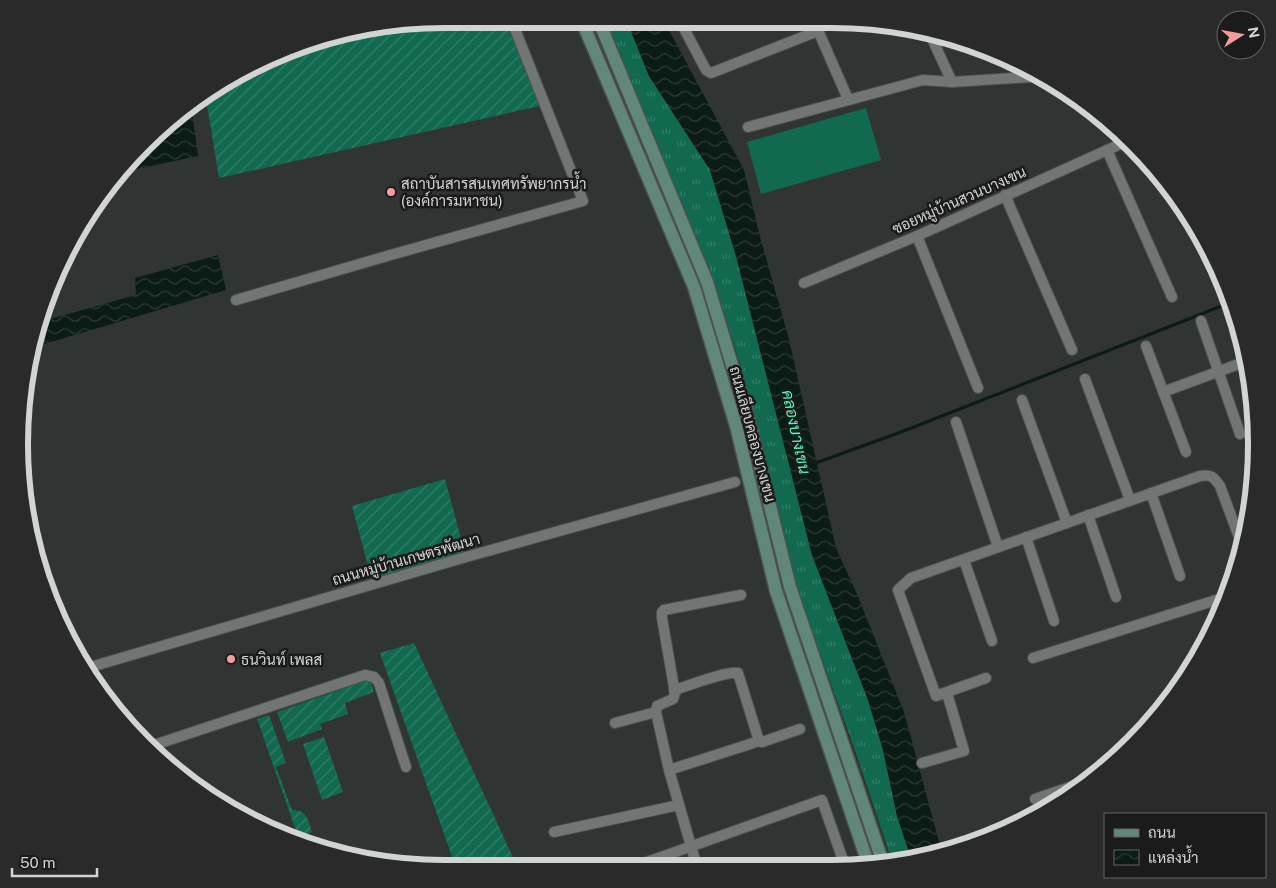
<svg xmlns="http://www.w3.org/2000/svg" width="1276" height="888" viewBox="0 0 1276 888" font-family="'Public Sans',Sarabun,sans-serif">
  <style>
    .grass { fill: url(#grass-tufts) }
    .garden { fill: url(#garden-furrows) }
    .pitch { fill: #116a50 }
    .water { fill: url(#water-waves) }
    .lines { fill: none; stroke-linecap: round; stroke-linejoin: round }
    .stream { stroke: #0b1b15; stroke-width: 3 }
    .minor-casing { stroke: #4c504e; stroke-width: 12 }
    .secondary-casing { stroke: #4c504e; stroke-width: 15 }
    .minor { stroke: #717674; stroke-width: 10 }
    .secondary { stroke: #61877a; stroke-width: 12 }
    .poi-dot { fill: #f59b9e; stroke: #1a1b1a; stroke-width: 2 }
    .labels { text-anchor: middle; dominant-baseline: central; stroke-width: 5; stroke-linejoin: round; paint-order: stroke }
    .poi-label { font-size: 15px; fill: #d2d4d3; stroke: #1a1b1a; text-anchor: start }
    .street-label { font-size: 15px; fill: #d2d4d3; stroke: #1a1b1a }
    .water-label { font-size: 16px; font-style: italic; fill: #50f9c3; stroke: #1a1b1a }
    .rim { fill: none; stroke: #d2d4d3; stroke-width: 6 }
  </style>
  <defs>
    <pattern id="grass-tufts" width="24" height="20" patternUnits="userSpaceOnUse" patternTransform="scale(1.25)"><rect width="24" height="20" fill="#116a50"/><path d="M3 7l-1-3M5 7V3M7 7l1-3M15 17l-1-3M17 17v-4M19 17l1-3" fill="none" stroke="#337e68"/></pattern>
    <pattern id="garden-furrows" width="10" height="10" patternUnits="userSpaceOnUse" patternTransform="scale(1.25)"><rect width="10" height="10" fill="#116a50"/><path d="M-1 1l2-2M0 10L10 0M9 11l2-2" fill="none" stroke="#337e68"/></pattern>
    <pattern id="water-waves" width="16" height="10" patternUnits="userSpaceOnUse" patternTransform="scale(1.25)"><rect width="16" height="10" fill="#0b1b15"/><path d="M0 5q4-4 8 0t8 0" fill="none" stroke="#2e3b36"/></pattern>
  </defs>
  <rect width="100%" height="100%" fill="#303432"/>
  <polygon class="grass" points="606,19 626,19 649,76 710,170 736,256 812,555 868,700 883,750 897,816 911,858 893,864 857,756 797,589 740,363 713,280"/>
  <g class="garden">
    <polygon points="444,19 510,19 544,105 219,178 205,93 208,90 334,33"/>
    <polygon points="445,479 466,557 372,581 352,506"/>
    <polygon points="414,643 518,868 456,868 380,653"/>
    <polygon points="370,679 374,692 345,703 348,714 320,724 322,729 288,742 277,712"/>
    <path d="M269 715 286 763 276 767 292 810C307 810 308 819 312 832L302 836 305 844 300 842 257 719Z"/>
    <polygon points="324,737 343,792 322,800 303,744"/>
  </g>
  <polygon class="pitch" points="866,108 881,160 761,194 747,142"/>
  <g class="water">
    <polygon points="626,19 663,19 744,170 760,237 789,339 836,548 857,594 904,712 941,849 911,858 897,816 883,750 868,700 812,555 736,256 710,170 649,76"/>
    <polygon points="191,105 198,156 118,173 124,164"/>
    <polygon points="218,255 226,290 34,347 40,322 136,295 135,278"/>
  </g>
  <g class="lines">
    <polyline class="stream" points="813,464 901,432 1232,302"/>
    <g class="minor-casing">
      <g id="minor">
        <polyline points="679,19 706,70 711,73 818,31"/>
        <polyline points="813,19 848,99"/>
        <polyline points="929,32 952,82"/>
        <polyline points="748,127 923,80 952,82 1045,76"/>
        <polyline points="1107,150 1172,297"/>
        <polyline points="1005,195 1072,350"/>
        <polyline points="917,236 978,388"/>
        <polyline points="804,283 917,236 1125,142"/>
        <polyline points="236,300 394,254 583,201 511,19"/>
        <polyline points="1201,321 1240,434"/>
        <polyline points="1146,346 1186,452"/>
        <polyline points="1085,379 1130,500"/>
        <polyline points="1163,392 1247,361"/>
        <polyline points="1022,400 1067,523"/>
        <polyline points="956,422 998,547"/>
        <polyline points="1251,450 1256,464"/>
        <polyline points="1151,493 1180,576"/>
        <polyline points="1088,515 1116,597"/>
        <polyline points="1026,537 1054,621"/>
        <polyline points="964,560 992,641"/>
        <polyline points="1033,658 1216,600 1222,599 1225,600"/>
        <polyline points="87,668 466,557 735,482"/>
        <path d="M986 678 936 696 898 590 911 578 1200 476C1211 474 1214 477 1220 486L1242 545 1244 546"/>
        <path d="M674 690C688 686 726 671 738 673L759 741"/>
        <polyline points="615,723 656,712"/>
        <polyline points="148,747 365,675 374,677 379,683 406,767"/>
        <polyline points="922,763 964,751 947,693"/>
        <polyline points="669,770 744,746 759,741 762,742 800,729"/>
        <polyline points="1035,799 1085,782"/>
        <polyline points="554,832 679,805"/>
        <polyline points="647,862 822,800 845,866"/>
        <polyline points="697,867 669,770 656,712 657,706 673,699 675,693 662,618 662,612 664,610 741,595"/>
      </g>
    </g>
    <g class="secondary-casing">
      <g id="secondary">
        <polyline points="581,19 694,287 736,426 776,591 869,866"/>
        <polyline points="598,19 707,282 749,421 790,587 884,866"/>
      </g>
    </g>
    <use href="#minor" class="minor"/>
    <use href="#secondary" class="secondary"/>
  </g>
  <g class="poi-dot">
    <circle cx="391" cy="192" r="5"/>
    <circle cx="231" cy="659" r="5"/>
  </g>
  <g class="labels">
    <g class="poi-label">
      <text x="401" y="183">สถาบันสารสนเทศทรัพยากรน้ำ<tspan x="401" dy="17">(องค์การมหาชน)</tspan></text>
      <text x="241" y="659">ธนวินท์ เพลส</text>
    </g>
    <g class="street-label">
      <text transform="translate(959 200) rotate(-24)">ซอยหมู่บ้านสวนบางเขน</text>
      <text transform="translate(753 434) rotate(75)">ถนนเลียบคลองบางเขน</text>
      <text transform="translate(406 559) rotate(-16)">ถนนหมู่บ้านเกษตรพัฒนา</text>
    </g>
    <g class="water-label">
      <text transform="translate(796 432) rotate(78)">คลองบางเขน</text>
    </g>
  </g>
  <path d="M0 0H1276V888H0ZM444 28H832A416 416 0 0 1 1248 444V444A416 416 0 0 1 832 860H444A416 416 0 0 1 28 444V444A416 416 0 0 1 444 28Z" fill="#292a29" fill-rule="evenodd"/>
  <path class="rim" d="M444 28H832A416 416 0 0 1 1248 444V444A416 416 0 0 1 832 860H444A416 416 0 0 1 28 444V444A416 416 0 0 1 444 28Z"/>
  <rect x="1104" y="813" width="162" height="65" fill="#1a1b1a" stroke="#646564"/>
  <rect x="1114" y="829" width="25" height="8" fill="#61877a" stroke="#646564"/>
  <text x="1148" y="838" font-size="15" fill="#d2d4d3">ถนน</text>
  <rect x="1114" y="850" width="25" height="15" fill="url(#water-waves)" stroke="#646564"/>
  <text x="1148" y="863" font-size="15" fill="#d2d4d3">แหล่งน้ำ</text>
  <g transform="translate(1241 35) rotate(79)"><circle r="24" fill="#1a1b1a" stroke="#646564"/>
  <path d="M0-4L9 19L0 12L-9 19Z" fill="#f59b9e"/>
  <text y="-8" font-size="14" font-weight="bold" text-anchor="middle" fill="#d2d4d3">N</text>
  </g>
  <path d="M12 868v8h85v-8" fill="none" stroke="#d2d4d3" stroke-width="2.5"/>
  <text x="20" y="868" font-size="15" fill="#d2d4d3" stroke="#1a1b1a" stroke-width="4" paint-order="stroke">50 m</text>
</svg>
